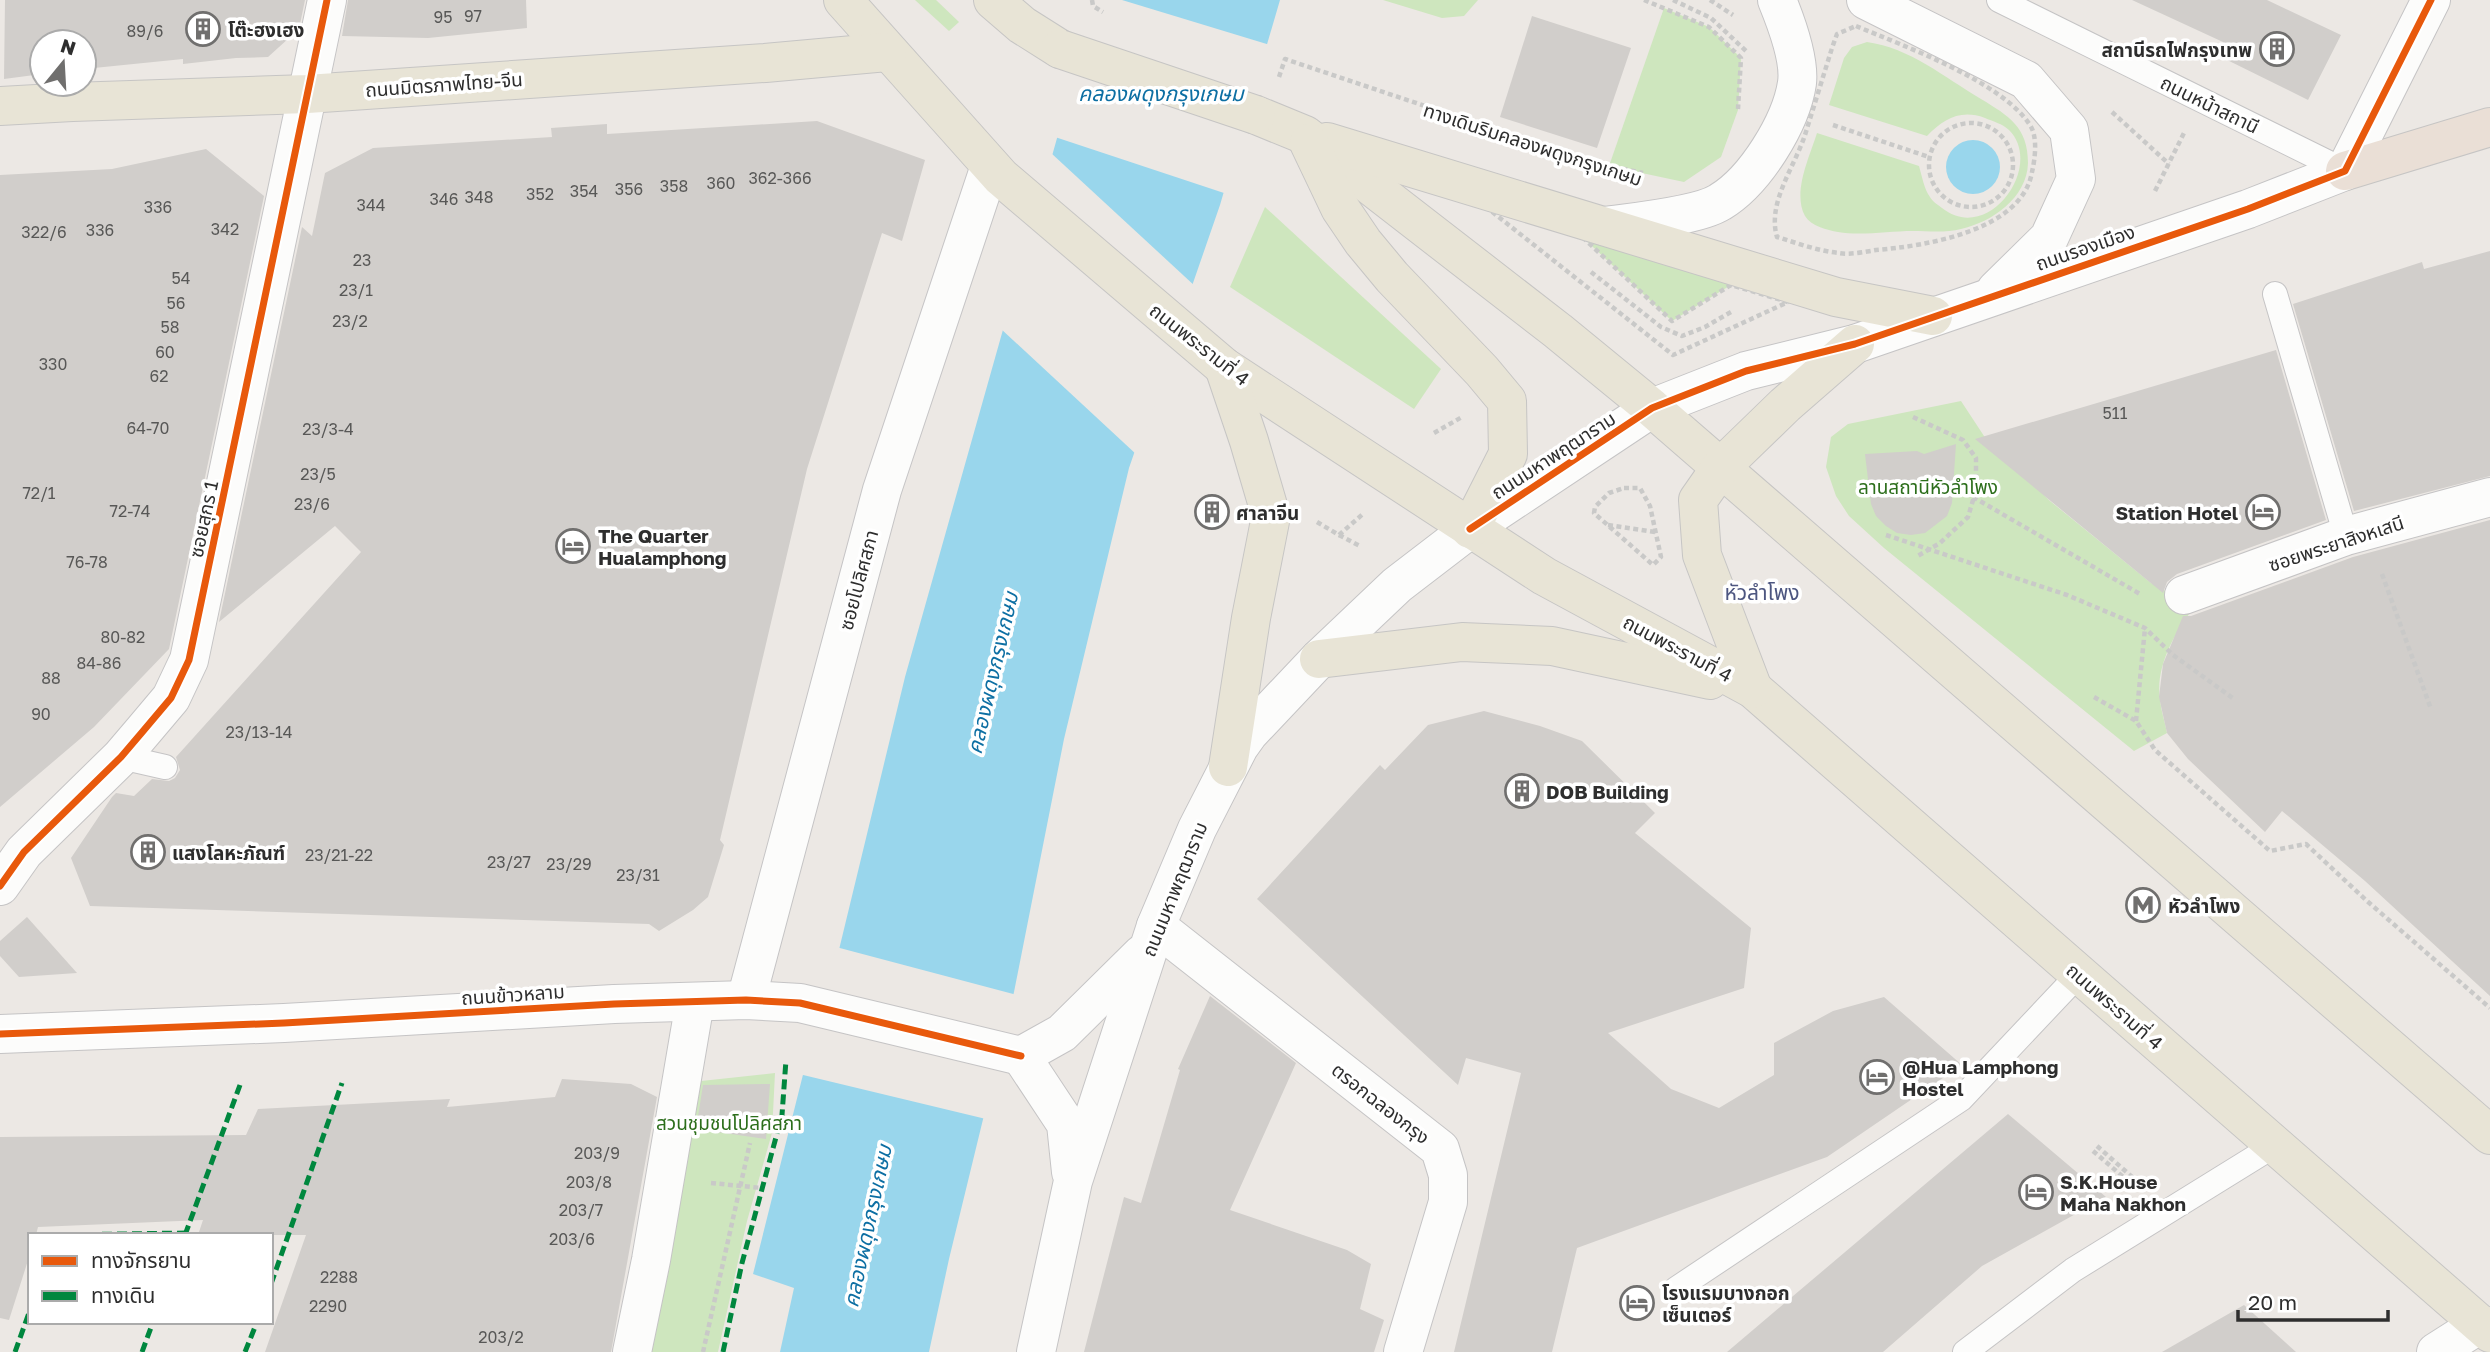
<svg xmlns="http://www.w3.org/2000/svg" width="2490" height="1352" viewBox="0 0 2490 1352" font-family="'Golos Text','Noto Sans Thai',sans-serif">
  <style>
    .green { fill: #cee6be }
    .water { fill: #99d6ec }
    .pier { fill: #ece8e4 }
    .building { fill: #d1cecb }
    .lines { fill: none; stroke-linecap: round; stroke-linejoin: round }
    .lane-casing { stroke: #c5c4c5; stroke-width: 26 }
    .street-casing { stroke: #c5c4c5; stroke-width: 40 }
    .secondary-casing { stroke: #c5c4c5; stroke-width: 40 }
    .primary-casing { stroke: #c6c5c4; stroke-width: 40 }
    .highway-casing { stroke: #c6c5c4; stroke-width: 40 }
    .path { stroke: #c9c9c8; stroke-width: 4.5; stroke-dasharray: 5 3.5; stroke-linecap: butt }
    .lane { stroke: #fcfcfb; stroke-width: 24 }
    .street { stroke: #fcfcfb; stroke-width: 38 }
    .secondary { stroke: #fcfcfb; stroke-width: 38 }
    .primary { stroke: #e8e4d6; stroke-width: 38 }
    .highway { stroke: #eadfd6; stroke-width: 38 }
    .primary-bridge-casing { stroke: #c6c5c4; stroke-width: 40; stroke-linecap: butt }
    .primary-bridge { stroke: #e8e4d6; stroke-width: 38 }
    .quiet { stroke: #00873e; stroke-width: 5; stroke-dasharray: 10 5; stroke-linecap: butt }
    .cycleway-casing { stroke: #fff; stroke-width: 11 }
    .cycleway { stroke: #e8590c; stroke-width: 7 }
    .labels { text-anchor: middle; dominant-baseline: central; stroke-width: 7; stroke-linejoin: round; paint-order: stroke }
    .number-label { font-size: 16px; fill: #585857 }
    .poi-label { font-size: 19px; font-weight: bold; fill: #2e2e2e; stroke: #fff; text-anchor: start }
    .street-label { font-size: 19px; fill: #2e2e2e; stroke: #fff }
    .park-label { font-size: 19px; fill: #2c6e1b; stroke: #fff }
    .water-label { font-size: 21px; font-style: italic; fill: #0d6fa3; stroke: #fff }
    .neighbourhood-label { font-size: 21px; fill: #4d5680; stroke: #fff }
  </style>
  <rect width="100%" height="100%" fill="#ece8e4"/>
  <g class="green">
    <polygon points="915,0 936,0 959,22 949,31"/>
    <polygon points="1383,0 1478,0 1464,16 1442,18"/>
    <polygon points="1664,8 1709,27 1741,58 1738,110 1721,157 1684,182 1609,166"/>
    <path d="M1867 42C1910 48 1944 77 1981 99 2009 116 2028 127 2028 163 2027 198 1992 222 1961 229 1946 233 1928 231 1913 231 1889 231 1861 236 1838 232 1827 230 1811 226 1805 216 1792 192 1810 156 1817 133L1919 166C1922 176 1924 189 1930 197 1932 201 1938 205 1942 208 1988 245 2045 166 2009 130 2003 124 1992 121 1985 118 1960 109 1944 119 1927 136L1829 105 1844 58 1852 47Z"/>
    <polygon points="1265,207 1441,369 1414,409 1230,287"/>
    <polygon points="1577,232 1731,285 1672,321"/>
    <path d="M1961 401 1984 436 2050 501 2151 583 2194 607C2175 633 2155 666 2160 700 2161 711 2165 722 2167 733L2134 751 1884 548 1849 516 1836 496 1826 467 1831 437 1848 424Z"/>
    <polygon points="775,1073 772,1133 747,1221 718,1352 647,1352 692,1082"/>
  </g>
  <g class="water">
    <polygon points="1096,0 1280,0 1220,205 1129,468 1064,739 1014,992 949,1259 929,1352 780,1352 794,1288 753,1274 829,971 837,958 905,677"/>
    <circle cx="1973" cy="167" r="27"/>
  </g>
  <g class="pier">
    <polygon points="1092,0 1122,0 1270,45 1227,194 1055,137"/>
    <polygon points="1051,153 1196,287 1137,455 1000,328"/>
    <polygon points="836,947 1017,995 986,1119 799,1074 825,970 834,956"/>
  </g>
  <g class="building">
    <polygon points="5,0 305,0 299,29 268,57 236,58 183,64 183,59 84,69 84,42 42,42 42,74 4,79"/>
    <polygon points="348,0 526,0 527,28 428,38 342,36"/>
    <polygon points="2132,0 2267,0 2341,35 2308,100 2217,55 2223,42"/>
    <polygon points="1532,16 1631,48 1597,148 1500,117"/>
    <polygon points="817,121 925,160 902,241 882,233 807,469 720,840 724,845 708,897 693,910 659,931 649,924 90,906 71,858 112,797 116,793 134,796 152,779 169,781 175,778 180,770 176,757 361,552 335,526 219,622 302,227 312,236 325,173 373,148 552,137 551,128 607,124 607,134"/>
    <polygon points="206,149 264,196 169,649 94,727 0,807 0,175 112,169"/>
    <polygon points="2490,251 2490,476 2354,511 2293,304 2422,262 2424,269"/>
    <polygon points="2276,350 2326,520 2177,574 2167,582 2163,593 1975,439"/>
    <polygon points="1956,444 1952,503 1947,516 1925,533 1911,535 1897,533 1886,526 1876,516 1871,504 1865,454 1917,451 1924,454"/>
    <polygon points="2490,520 2490,996 2365,881 2282,811 2265,832 2188,759 2167,733 2159,697 2163,664 2183,616 2191,616 2353,557"/>
    <polygon points="1484,711 1540,726 1582,741 1655,813 1635,833 1751,928 1744,988 1608,1033 1671,1089 1719,1108 1774,1075 1774,1043 1833,1011 1884,997 1962,1065 1827,1157 1577,1248 1552,1352 1454,1352 1521,1073 1466,1058 1458,1085 1257,899 1380,765 1385,770 1428,725"/>
    <polygon points="27,917 77,973 19,977 0,956 0,941"/>
    <polygon points="1210,996 1296,1063 1230,1210 1347,1250 1371,1264 1360,1309 1384,1320 1374,1352 1084,1352 1124,1197 1141,1203 1180,1070 1178,1069"/>
    <polygon points="562,1079 631,1084 657,1097 611,1352 265,1352 306,1235 198,1235 203,1220 38,1227 36,1235 30,1235 30,1254 9,1320 0,1318 0,1137 246,1135 258,1109 450,1099 447,1107 555,1097"/>
    <polygon points="770,1084 766,1139 696,1129 703,1085"/>
    <polygon points="2008,1114 2106,1197 1982,1266 1883,1352 1727,1352"/>
    <polygon points="2244,1305 2296,1352 2162,1352"/>
  </g>
  <g class="lines">
    <g class="lane-casing">
      <g id="lane">
        <polyline points="1999,0 2345,171"/>
        <polyline points="2275,294 2346,536"/>
        <polyline points="121,757 165,767"/>
        <polyline points="1676,1289 1961,1099 2079,974"/>
        <polyline points="1965,1352 2073,1270 2275,1145"/>
      </g>
    </g>
    <g class="street-casing">
      <g id="street">
        <polyline points="2184,595 2346,536 2490,497"/>
        <polyline points="0,886 24,852 121,757 144,730 171,698 189,660 327,0"/>
        <polyline points="1156,926 1440,1149 1448,1175 1448,1202 1403,1352"/>
        <polyline points="632,1352 651,1260 695,1002"/>
        <polyline points="2436,1352 2480,1324"/>
      </g>
    </g>
    <g class="secondary-casing">
      <g id="secondary">
        <polyline points="1866,0 2026,80 2069,130 2076,179 2049,238 1996,290"/>
        <path d="M1605 226C1633 222 1698 216 1720 202 1755 181 1791 123 1797 83 1800 60 1786 22 1777 0"/>
        <polyline points="746,1000 882,490 990,166"/>
        <polyline points="0,1034 284,1023 614,1004 746,1000 800,1003 1021,1056"/>
        <polyline points="1021,1056 1062,1033 1142,954"/>
        <polyline points="1021,1056 1066,1124 1071,1172"/>
        <polyline points="1036,1352 1073,1181 1156,926 1197,829 1239,747 1249,733 1319,659 1397,585 1470,529 1652,408 1746,371 1855,344 2248,209 2345,171 2431,0"/>
      </g>
    </g>
    <g class="primary-casing">
      <g id="primary">
        <polyline points="843,0 1001,177 1224,367 1544,576 1753,689 2490,1333"/>
        <polyline points="993,0 1022,25 1060,49"/>
        <polyline points="0,106 72,102 307,94 765,63 887,52"/>
        <polyline points="1256,115 1305,135 1558,331 1652,408 2490,1135"/>
        <polyline points="1327,142 1836,297 1933,316"/>
        <polyline points="1309,143 1340,208 1363,242 1392,277 1482,371 1507,401 1508,454 1470,529"/>
        <polyline points="1224,367 1249,441 1271,516 1251,618 1228,767"/>
        <polyline points="1319,659 1462,642 1552,646 1710,680"/>
        <polyline points="1753,689 1702,555 1698,500 1721,467 1785,405 1855,344"/>
      </g>
    </g>
    <g class="highway-casing">
      <polyline id="highway" points="2345,171 2490,127"/>
    </g>
    <g class="path">
      <polyline points="1092,0 1093,6 1103,12"/>
      <polyline points="1644,0 1709,27 1741,58 1738,109"/>
      <polyline points="1673,0 1711,18 1746,51"/>
      <polyline points="1710,0 1733,15"/>
      <path d="M1856 26C1906 47 2001 81 2030 125 2038 137 2035 159 2032 172 2022 231 1925 246 1876 250 1864 252 1850 255 1839 253 1818 251 1797 243 1777 237 1767 203 1794 168 1805 135 1814 106 1823 77 1832 48L1837 34Z"/>
      <polyline points="1279,77 1285,59 1592,162 1643,173"/>
      <polyline points="2112,112 2169,164"/>
      <circle cx="1971" cy="165" r="42"/>
      <polyline points="1833,125 1929,157"/>
      <polyline points="2155,191 2184,133"/>
      <polygon points="1486,207 1577,232 1672,321 1731,285 1788,302 1673,355"/>
      <polyline points="1591,272 1661,327 1682,336 1705,327 1731,312"/>
      <polyline points="1913,417 1963,440 1976,458 1976,490 1968,517 1940,543 1916,557"/>
      <polyline points="1434,433 1462,417"/>
      <polygon points="1624,488 1640,488 1650,506 1661,557 1653,565 1594,513 1595,507 1609,493"/>
      <polyline points="1973,497 2140,594"/>
      <polyline points="1317,522 1339,535 1364,513"/>
      <polyline points="1608,525 1655,532"/>
      <polyline points="1339,535 1360,546"/>
      <polyline points="1886,535 2067,595 2145,628 2173,655 2234,699"/>
      <polyline points="2382,574 2431,709"/>
      <polyline points="2094,697 2136,721 2155,750 2270,851 2306,844 2367,901 2490,1008"/>
      <polyline points="2136,721 2145,628"/>
      <polyline points="2097,1146 2139,1183"/>
      <polyline points="2093,1151 2135,1187"/>
      <polyline points="711,1183 762,1188"/>
      <polyline points="703,1352 750,1143"/>
    </g>
    <use href="#lane" class="lane"/>
    <use href="#street" class="street"/>
    <use href="#secondary" class="secondary"/>
    <use href="#primary" class="primary"/>
    <use href="#highway" class="highway"/>
    <g class="primary-bridge-casing">
      <polyline id="primary-bridge" points="1060,49 1256,115"/>
    </g>
    <use href="#primary-bridge" class="primary-bridge"/>
    <g class="quiet">
      <polyline points="57,1235 186,1233"/>
      <polyline points="185,1235 240,1085"/>
      <polyline points="271,1284 342,1083"/>
      <polyline points="15,1352 30,1310"/>
      <polyline points="142,1352 153,1322"/>
      <polyline points="245,1352 257,1322"/>
      <polyline points="723,1352 742,1263 782,1115 786,1060"/>
    </g>
    <g class="cycleway-casing">
      <g id="cycleway">
        <polyline points="1470,529 1652,408 1746,371 1855,344 2248,209 2345,171 2431,0"/>
        <polyline points="0,886 24,852 121,757 144,730 171,698 189,660 327,0"/>
        <polyline points="0,1034 284,1023 614,1004 746,1000 800,1003 1021,1056"/>
      </g>
    </g>
    <use href="#cycleway" class="cycleway"/>
  </g>
  <defs>
    <g id="building-ring" transform="scale(1.75)"><circle r="9.5" fill="#fff" stroke="#706f6e" stroke-width="1.5"/><path d="M-4-6H4V6H1V3H-1V6H-4ZM-2.5-4.3h1.7v1.8h-1.7ZM.8-4.3h1.7v1.8H.8ZM-2.5-1h1.7V.8h-1.7ZM.8-1h1.7V.8H.8Z" fill="#706f6e"/></g>
    <g id="hotel-ring" transform="scale(1.75)"><circle r="9.5" fill="#fff" stroke="#706f6e" stroke-width="1.5"/><path d="M-6-4.5h1.5V1H6V5H4.5V3h-9V5H-6ZM-4 0a1.8 1.8 0 1 1 3.6 0ZM.5 0V-2.5h3Q6-2.5 6 0Z" fill="#706f6e"/></g>
    <g id="metro-ring" transform="scale(1.75)"><circle r="9.5" fill="#fff" stroke="#706f6e" stroke-width="1.5"/><path d="M-5.5 5V-5H-3L0 0L3-5H5.5V5H3V-.5L0 4L-3-.5V5Z" fill="#706f6e"/></g>
  </defs>
  <g fill-rule="evenodd">
    <use href="#building-ring" x="203" y="29"/>
    <use href="#building-ring" x="2277" y="49"/>
    <use href="#building-ring" x="1212" y="512"/>
    <use href="#hotel-ring" x="2263" y="512"/>
    <use href="#hotel-ring" x="573" y="546"/>
    <use href="#building-ring" x="1522" y="791"/>
    <use href="#building-ring" x="148" y="852"/>
    <use href="#metro-ring" x="2143" y="905"/>
    <use href="#hotel-ring" x="1877" y="1077"/>
    <use href="#hotel-ring" x="2036" y="1192"/>
    <use href="#hotel-ring" x="1637" y="1303"/>
  </g>
  <g class="labels">
    <g class="number-label">
      <text x="473" y="16">97</text>
      <text x="443" y="17">95</text>
      <text x="145" y="31">89/6</text>
      <text x="780" y="178">362-366</text>
      <text x="721" y="183">360</text>
      <text x="674" y="186">358</text>
      <text x="629" y="189">356</text>
      <text x="584" y="191">354</text>
      <text x="540" y="194">352</text>
      <text x="479" y="197">348</text>
      <text x="444" y="199">346</text>
      <text x="371" y="205">344</text>
      <text x="158" y="207">336</text>
      <text x="225" y="229">342</text>
      <text x="100" y="230">336</text>
      <text x="44" y="232">322/6</text>
      <text x="362" y="260">23</text>
      <text x="181" y="278">54</text>
      <text x="356" y="290">23/1</text>
      <text x="176" y="303">56</text>
      <text x="350" y="321">23/2</text>
      <text x="170" y="327">58</text>
      <text x="165" y="352">60</text>
      <text x="53" y="364">330</text>
      <text x="159" y="376">62</text>
      <text x="2115" y="413">511</text>
      <text x="148" y="428">64-70</text>
      <text x="328" y="429">23/3-4</text>
      <text x="318" y="474">23/5</text>
      <text x="39" y="493">72/1</text>
      <text x="312" y="504">23/6</text>
      <text x="130" y="511">72-74</text>
      <text x="87" y="562">76-78</text>
      <text x="123" y="637">80-82</text>
      <text x="99" y="663">84-86</text>
      <text x="51" y="678">88</text>
      <text x="41" y="714">90</text>
      <text x="259" y="732">23/13-14</text>
      <text x="339" y="855">23/21-22</text>
      <text x="509" y="862">23/27</text>
      <text x="569" y="864">23/29</text>
      <text x="638" y="875">23/31</text>
      <text x="597" y="1153">203/9</text>
      <text x="589" y="1182">203/8</text>
      <text x="581" y="1210">203/7</text>
      <text x="572" y="1239">203/6</text>
      <text x="339" y="1277">2288</text>
      <text x="328" y="1306">2290</text>
      <text x="501" y="1337">203/2</text>
    </g>
    <g class="poi-label">
      <text x="228" y="29">โต๊ะฮงเฮง</text>
      <text x="2252" y="49" text-anchor="end">สถานีรถไฟกรุงเทพ</text>
      <text x="1236" y="512">ศาลาจีน</text>
      <text x="2238" y="512" text-anchor="end">Station Hotel</text>
      <text x="598" y="535">The Quarter<tspan x="598" dy="22">Hualamphong</tspan></text>
      <text x="1546" y="791">DOB Building</text>
      <text x="172" y="852">แสงโลหะภัณฑ์</text>
      <text x="2168" y="905">หัวลำโพง</text>
      <text x="1902" y="1066">@Hua Lamphong<tspan x="1902" dy="22">Hostel</tspan></text>
      <text x="2060" y="1181">S.K.House<tspan x="2060" dy="22">Maha Nakhon</tspan></text>
      <text x="1662" y="1292">โรงแรมบางกอก<tspan x="1662" dy="22">เซ็นเตอร์</tspan></text>
    </g>
    <g class="street-label">
      <text transform="translate(444 84) rotate(-4)">ถนนมิตรภาพไทย-จีน</text>
      <text transform="translate(2210 104) rotate(26)">ถนนหน้าสถานี</text>
      <text transform="translate(1533 144) rotate(18)">ทางเดินริมคลองผดุงกรุงเกษม</text>
      <text transform="translate(2085 247) rotate(-19)">ถนนรองเมือง</text>
      <text transform="translate(1200 344) rotate(38)">ถนนพระรามที่ 4</text>
      <text transform="translate(1553 455) rotate(-33)">ถนนมหาพฤฒาราม</text>
      <text transform="translate(203 519) rotate(-78)">ซอยสุกร 1</text>
      <text transform="translate(2336 543) rotate(-18)">ซอยพระยาสิงหเสนี</text>
      <text transform="translate(858 580) rotate(-75)">ซอยโปลิศสภา</text>
      <text transform="translate(1678 648) rotate(28)">ถนนพระรามที่ 4</text>
      <text transform="translate(1174 889) rotate(-68)">ถนนมหาพฤฒาราม</text>
      <text transform="translate(513 994) rotate(-4)">ถนนข้าวหลาม</text>
      <text transform="translate(2115 1006) rotate(41)">ถนนพระรามที่ 4</text>
      <text transform="translate(1381 1103) rotate(38)">ตรอกฉลองกรุง</text>
    </g>
    <g class="park-label">
      <text x="1928" y="486">ลานสถานีหัวลำโพง</text>
      <text x="729" y="1122">สวนชุมชนโปลิศสภา</text>
    </g>
    <g class="water-label">
      <text x="1161" y="93">คลองผดุงกรุงเกษม</text>
      <text transform="translate(992 673) rotate(-77)">คลองผดุงกรุงเกษม</text>
      <text transform="translate(867 1226) rotate(-78)">คลองผดุงกรุงเกษม</text>
    </g>
    <g class="neighbourhood-label">
      <text x="1762" y="592">หัวลำโพง</text>
    </g>
  </g>
  <rect x="28" y="1233" width="245" height="91" fill="#ffffff" stroke="#ababab" stroke-width="2"/>
  <rect x="42" y="1256" width="35" height="10" fill="#e8590c" stroke="#ababab" stroke-width="2"/>
  <text x="91" y="1268" font-size="21" fill="#2e2e2e">ทางจักรยาน</text>
  <rect x="42" y="1291" width="35" height="10" fill="#00873e" stroke="#ababab" stroke-width="2"/>
  <text x="91" y="1303" font-size="21" fill="#2e2e2e">ทางเดิน</text>
  <g transform="translate(63 63) rotate(18)"><circle r="33" fill="#ffffff" stroke="#ababab" stroke-width="2"/>
  <path d="M0-5L12 26L0 18L-12 26Z" fill="#706f6e"/>
  <text y="-10" font-size="19" font-weight="bold" text-anchor="middle" fill="#2e2e2e">N</text>
  </g>
  <path d="M2238 1310v10h150v-10" fill="none" stroke="#2e2e2e" stroke-width="3.5"/>
  <text x="2248" y="1310" font-size="21" fill="#2e2e2e" stroke="#ffffff" stroke-width="5" paint-order="stroke">20 m</text>
</svg>
